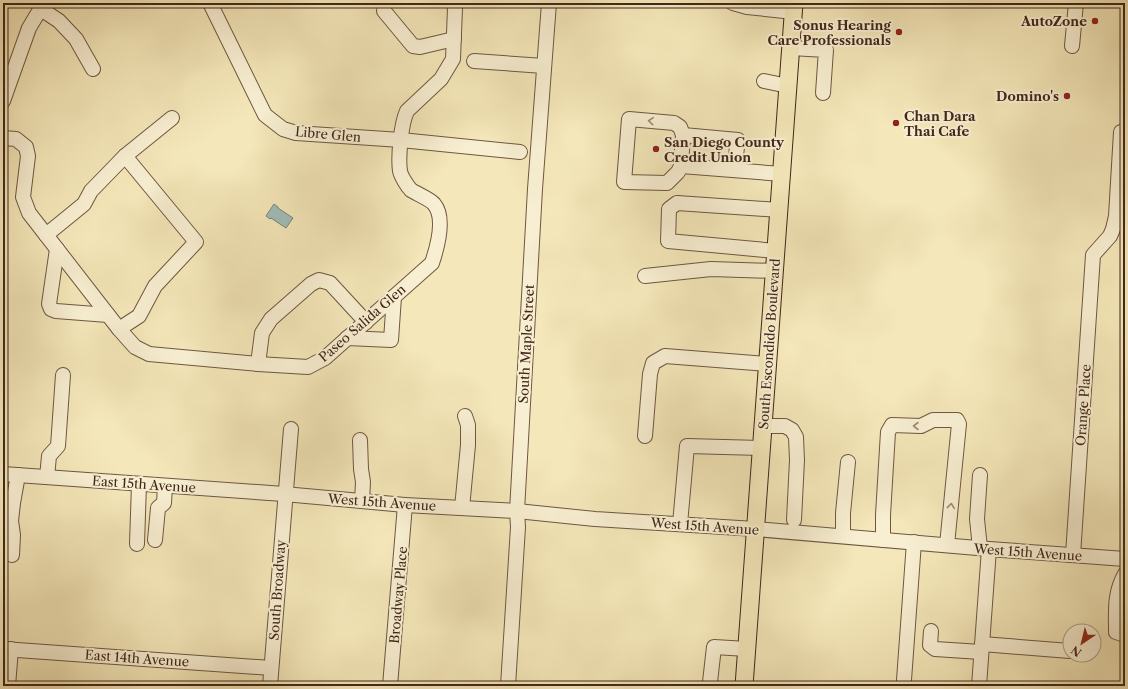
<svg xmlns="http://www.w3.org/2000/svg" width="1128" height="689" viewBox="0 0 1128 689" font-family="'Libre Caslon Text',serif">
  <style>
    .water { fill: #a0bdba; stroke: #7a817a }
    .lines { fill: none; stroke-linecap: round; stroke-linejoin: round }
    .minor-casing { stroke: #6e5742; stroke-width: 16 }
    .major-casing { stroke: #41271b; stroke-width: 19 }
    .minor { stroke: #f8efd2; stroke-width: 14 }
    .major { stroke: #f4e7b9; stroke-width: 17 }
    .oneway { stroke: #9c8b76 }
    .poi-dot { fill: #8f2418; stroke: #f8efd2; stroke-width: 1.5 }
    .labels { text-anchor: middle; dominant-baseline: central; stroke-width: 4; stroke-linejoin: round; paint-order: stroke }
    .poi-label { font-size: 13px; font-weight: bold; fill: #41271b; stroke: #f8efd2; text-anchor: end }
    .street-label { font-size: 13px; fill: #41271b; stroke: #f8efd2 }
  </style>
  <rect width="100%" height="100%" fill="#f4e7b9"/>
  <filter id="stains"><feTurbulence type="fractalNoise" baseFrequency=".005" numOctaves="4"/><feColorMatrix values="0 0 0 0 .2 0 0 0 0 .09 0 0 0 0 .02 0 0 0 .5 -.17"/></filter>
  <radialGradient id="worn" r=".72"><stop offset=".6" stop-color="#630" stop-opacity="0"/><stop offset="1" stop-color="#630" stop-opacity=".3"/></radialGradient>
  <polygon class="water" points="274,204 278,207 278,208 293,218 286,228 271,218 270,219 266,216"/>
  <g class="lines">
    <g class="minor-casing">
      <g id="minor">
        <polyline points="210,3 265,115 283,129 296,133 401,140 520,152"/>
        <polyline points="733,3 747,7 794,12"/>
        <polyline points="41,9 59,21 76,39 93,69"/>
        <polyline points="384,11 413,46 420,47 454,39"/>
        <polyline points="1072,46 1076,3"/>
        <polyline points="791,48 826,50 823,93"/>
        <polyline points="474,61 544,66"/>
        <polyline points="764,81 788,86"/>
        <polyline points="3,101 29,28 44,3"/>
        <path d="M3 138 16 139 26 147 28 156 23 197 29 213 119 329 135 347 149 354 258 364 308 367 325 358 432 263C437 248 446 218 434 204 430 199 417 194 411 190 407 186 401 176 400 171 398 157 401 124 407 111L441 79 453 59 455 8 453 3"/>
        <polyline points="681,166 678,172 667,183 624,182 629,119 674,123 680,127 683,135"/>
        <polyline points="734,170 738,140 683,135 681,166 782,174"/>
        <polyline points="46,235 84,204 91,191 125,156 172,118"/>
        <polyline points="57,249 49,304 51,309 56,311 108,315"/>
        <polyline points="776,251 668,241 669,209 677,203 779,210"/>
        <polyline points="645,276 711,269 775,271"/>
        <polyline points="119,329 139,316 155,286 196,242 125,156"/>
        <polyline points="347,338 391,340 394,297"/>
        <polyline points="258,364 262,333 271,319 311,284 319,280 330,283 366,322"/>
        <polyline points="763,426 785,426 792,430 796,437 797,460 794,520"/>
        <polyline points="645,436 650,374 653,363 665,356 767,364"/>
        <polyline points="360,440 361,469 363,482 362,501"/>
        <polyline points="3,474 284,494 405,505 517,511 595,519 755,529 989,549 1125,559"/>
        <polyline points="47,477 49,456 58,446 63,375"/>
        <polyline points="462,508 468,445 468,425 465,416"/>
        <polyline points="680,524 687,446 761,448"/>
        <polyline points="843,536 843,513 848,462"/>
        <polyline points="155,540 158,508 164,503 165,486"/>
        <polyline points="883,540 883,515 888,432 892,425 921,426 933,420 957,420 959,424 958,434 947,545"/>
        <polyline points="137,544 139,484"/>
        <polyline points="980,548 977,519 980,475"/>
        <polyline points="12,555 13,535 11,521 13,503 18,475"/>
        <polyline points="1073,555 1093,255 1110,236 1113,229 1116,216 1121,132"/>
        <path d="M1125 574C1114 593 1116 611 1116 632L1125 635"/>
        <polyline points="931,631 930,645 935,649 981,652"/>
        <polyline points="982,644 1070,651"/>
        <polyline points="3,649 271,668"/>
        <polyline points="904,680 914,542"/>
        <polyline points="710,682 714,647 747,649"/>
        <polyline points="8,686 11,649"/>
        <polyline points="270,686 291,429"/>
        <polyline points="390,686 405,505"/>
        <polyline points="508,686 518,527 517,511 535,189 549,3"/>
        <polyline points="979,686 989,549"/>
      </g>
    </g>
    <g class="major-casing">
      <polyline id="major" points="744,686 794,3"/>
    </g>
    <use href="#minor" class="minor"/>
    <use href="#major" class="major"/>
  </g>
  <defs><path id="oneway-chevron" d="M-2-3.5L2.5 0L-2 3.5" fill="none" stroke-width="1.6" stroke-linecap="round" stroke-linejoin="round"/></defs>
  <g class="oneway">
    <use href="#oneway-chevron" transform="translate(651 121) rotate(-175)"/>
    <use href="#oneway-chevron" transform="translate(916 426) rotate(-180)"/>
    <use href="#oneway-chevron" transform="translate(951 506) rotate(-84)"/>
  </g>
  <g class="poi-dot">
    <circle cx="1095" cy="21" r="4"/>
    <circle cx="899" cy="32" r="4"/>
    <circle cx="1067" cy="96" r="4"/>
    <circle cx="896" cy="123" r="4"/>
    <circle cx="656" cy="149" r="4"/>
  </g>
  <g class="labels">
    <g class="poi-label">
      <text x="1087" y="21">AutoZone</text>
      <text x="891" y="25">Sonus Hearing<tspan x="891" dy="15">Care Professionals</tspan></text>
      <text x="1059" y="96">Domino's</text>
      <text x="904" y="116" text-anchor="start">Chan Dara<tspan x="904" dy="15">Thai Cafe</tspan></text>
      <text x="664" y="142" text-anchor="start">San Diego County<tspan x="664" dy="15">Credit Union</tspan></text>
    </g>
    <g class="street-label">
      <text transform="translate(328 134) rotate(5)">Libre Glen</text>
      <text transform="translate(362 323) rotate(-41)">Paseo Salida Glen</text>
      <text transform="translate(526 344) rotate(-87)">South Maple Street</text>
      <text transform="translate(769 344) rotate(-86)">South Escondido Boulevard</text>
      <text transform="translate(1083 405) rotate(-86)">Orange Place</text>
      <text transform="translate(144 484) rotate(4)">East 15th Avenue</text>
      <text transform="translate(382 502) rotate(4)">West 15th Avenue</text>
      <text transform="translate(705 526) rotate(4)">West 15th Avenue</text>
      <text transform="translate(1028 552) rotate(4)">West 15th Avenue</text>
      <text transform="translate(277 590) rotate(-86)">South Broadway</text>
      <text transform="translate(398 595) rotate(-85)">Broadway Place</text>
      <text transform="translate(137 658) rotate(4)">East 14th Avenue</text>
    </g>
  </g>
  <rect width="1128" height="689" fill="none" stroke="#f4e7b9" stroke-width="16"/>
  <rect x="4" y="4" width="1120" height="681" fill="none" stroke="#41271b" stroke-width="2"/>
  <rect x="8" y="8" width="1112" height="673" fill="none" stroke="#41271b"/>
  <g transform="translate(1082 643) rotate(215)"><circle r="19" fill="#f8efd2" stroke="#af9f89"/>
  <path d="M0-3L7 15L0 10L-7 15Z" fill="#8f2418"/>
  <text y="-6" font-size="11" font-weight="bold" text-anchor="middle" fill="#41271b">N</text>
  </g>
  <rect width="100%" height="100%" filter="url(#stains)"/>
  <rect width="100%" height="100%" fill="url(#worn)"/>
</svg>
